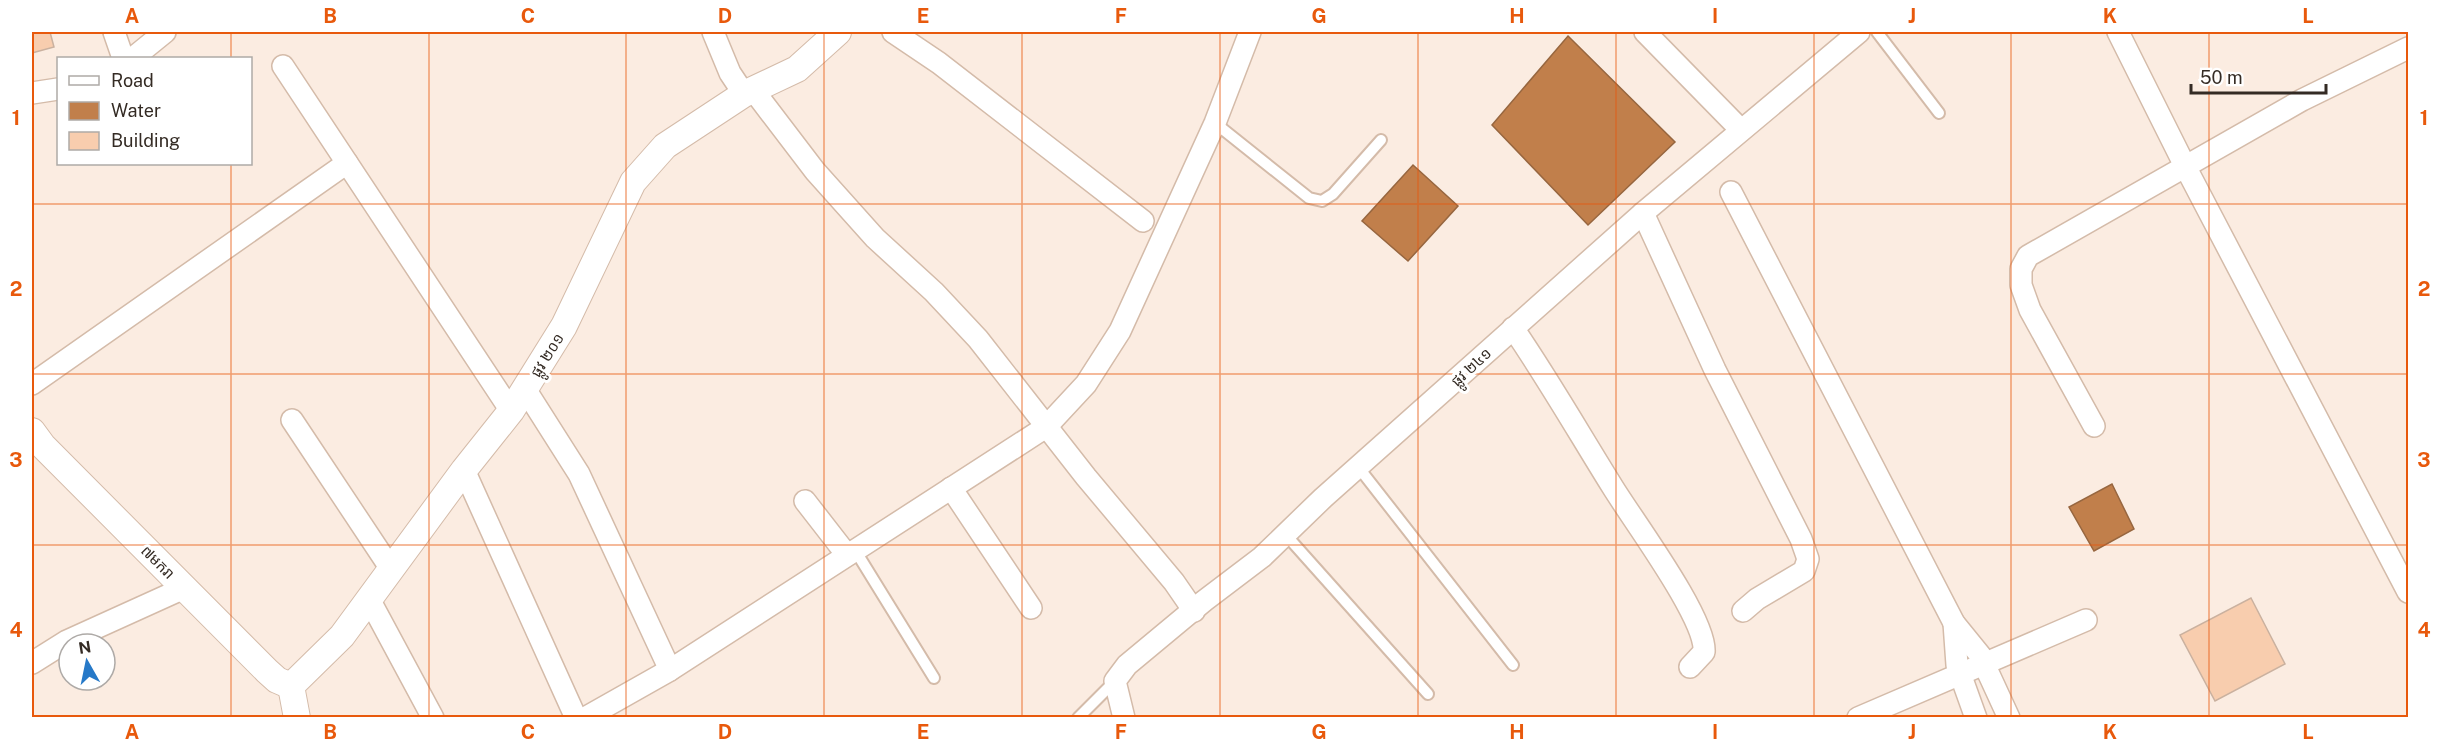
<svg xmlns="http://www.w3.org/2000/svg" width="2440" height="749" viewBox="0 0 2440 749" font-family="'Public Sans','Noto Sans Khmer',sans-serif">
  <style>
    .water { fill: #c17f4b; stroke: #97663f; stroke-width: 1.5 }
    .building { fill: #f8cdae; stroke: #cab19f; stroke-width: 1.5 }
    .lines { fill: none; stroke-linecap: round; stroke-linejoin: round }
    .service-casing { stroke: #d4bba9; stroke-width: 14 }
    .minor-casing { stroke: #d4bba9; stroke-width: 24 }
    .tertiary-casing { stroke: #d4bba9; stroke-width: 28 }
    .service { stroke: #fff; stroke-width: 10 }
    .minor { stroke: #fff; stroke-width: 21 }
    .tertiary { stroke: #fff; stroke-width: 26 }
    .grid { fill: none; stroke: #e8590c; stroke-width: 1.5; stroke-opacity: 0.55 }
    .labels { text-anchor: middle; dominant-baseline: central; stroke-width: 6; stroke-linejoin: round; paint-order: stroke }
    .street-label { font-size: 15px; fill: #342b24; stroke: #fff }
    .neatline { fill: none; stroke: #e8590c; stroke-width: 2 }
    .grid-label { font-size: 20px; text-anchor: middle; font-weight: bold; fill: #e8590c }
  </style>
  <rect width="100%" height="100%" fill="#fbece1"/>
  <g class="water">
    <polygon points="1568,36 1675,142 1588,225 1492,125"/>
    <polygon points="1413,165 1458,206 1408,261 1362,221"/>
    <polygon points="2112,484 2134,529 2094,551 2069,507"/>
  </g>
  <g class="building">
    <polygon points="32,32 50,32 54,47 32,53"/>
    <polygon points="2251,598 2285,664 2215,701 2180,635"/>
  </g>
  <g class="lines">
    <g class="service-casing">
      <g id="service">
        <polyline points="1877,32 1939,113"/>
        <polyline points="1215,123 1309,198 1322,201 1333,194 1381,140"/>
        <polyline points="1359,468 1513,665"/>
        <polyline points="1286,535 1428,694"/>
        <polyline points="855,550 934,678"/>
        <polyline points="1078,718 1115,681"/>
      </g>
    </g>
    <g class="minor-casing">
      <g id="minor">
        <polyline points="114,32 123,58"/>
        <polyline points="713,32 730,73 744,94"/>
        <polyline points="893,32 939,63 1143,221"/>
        <polyline points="1645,32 1741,130"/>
        <polyline points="2118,32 2185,166 2408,592"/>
        <polyline points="133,58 165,32"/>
        <polyline points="283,66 511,411"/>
        <polyline points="754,91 815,171 875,238 934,292 978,339 1086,477 1174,582 1194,611"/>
        <polyline points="32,93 58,89"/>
        <polyline points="1731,192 1954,623 1980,655 2009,718"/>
        <polyline points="1643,213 1715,370 1801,539 1808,559 1804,571 1757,599 1743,611"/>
        <path d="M1513 328C1548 379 1579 433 1612 486 1632 519 1707 619 1704 652L1690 667"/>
        <polyline points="32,384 347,163"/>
        <polyline points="525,389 579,474 670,670"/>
        <polyline points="292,420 391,569"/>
        <polyline points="2094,426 2030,310 2021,285 2021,269 2028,256 2302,100 2408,48"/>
        <polyline points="464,470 576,718"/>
        <polyline points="951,488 1031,608"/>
        <polyline points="805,501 847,555"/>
        <polyline points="369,599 433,718"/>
        <polyline points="1954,623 1957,665 1976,718"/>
        <polyline points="32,663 67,641 184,588"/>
        <polyline points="585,718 670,670 1046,427 1086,384 1120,331 1215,123 1250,32"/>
        <polyline points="1124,718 1115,681 1127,665 1204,601 1262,557 1323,498 1643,213 1859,32"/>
        <polyline points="1858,718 2086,620"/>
      </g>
    </g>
    <g class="tertiary-casing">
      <g id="tertiary">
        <polyline points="32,431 43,446 267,671 277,680 291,686"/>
        <polyline points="297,718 291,686 342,636 464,470 511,411 564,326 633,182 665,146 744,94 797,69 838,32"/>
      </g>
    </g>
    <use href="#service" class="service"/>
    <use href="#minor" class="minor"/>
    <use href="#tertiary" class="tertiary"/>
  </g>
  <path class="grid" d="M231 32V58M429 32V718M626 32V718M824 32V718M1022 32V718M1220 32V718M1418 32V718M1616 32V718M1814 32V718M2011 32V718M2209 32V718M231 164V718M32 204H2408M32 374H2408M32 545H2408"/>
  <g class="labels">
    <g class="street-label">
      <text transform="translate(547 355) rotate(-58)">ផ្លូវ ២០១</text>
      <text transform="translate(1471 367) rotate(-43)">ផ្លូវ ២៤១</text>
      <text transform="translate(158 562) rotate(45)">៧មករា</text>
    </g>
  </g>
  <rect width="2440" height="749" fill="none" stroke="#ffffff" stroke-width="66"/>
  <rect x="57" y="57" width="195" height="108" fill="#ffffff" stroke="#aeaaa7" stroke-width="1.5"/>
  <rect x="69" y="76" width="30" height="9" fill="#ffffff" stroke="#aeaaa7" stroke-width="1.5"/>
  <text x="111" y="87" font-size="18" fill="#342b24">Road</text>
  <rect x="69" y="102" width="30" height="18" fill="#c17f4b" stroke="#aeaaa7" stroke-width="1.5"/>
  <text x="111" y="117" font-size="18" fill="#342b24">Water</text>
  <rect x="69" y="132" width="30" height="18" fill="#f8cdae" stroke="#aeaaa7" stroke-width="1.5"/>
  <text x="111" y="147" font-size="18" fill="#342b24">Building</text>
  <g transform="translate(87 662) rotate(351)"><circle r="28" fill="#ffffff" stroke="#aeaaa7" stroke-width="1.5"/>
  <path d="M0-4.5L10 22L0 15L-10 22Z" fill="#2679c8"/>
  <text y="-9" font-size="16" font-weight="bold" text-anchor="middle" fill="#342b24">N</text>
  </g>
  <path d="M2191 84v9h135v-9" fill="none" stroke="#342b24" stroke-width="3"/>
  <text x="2200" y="84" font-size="18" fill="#342b24" stroke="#ffffff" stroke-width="4.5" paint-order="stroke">50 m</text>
  <rect x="33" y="33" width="2374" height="683" class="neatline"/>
  <g class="grid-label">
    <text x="132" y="23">A</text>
    <text x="330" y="23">B</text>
    <text x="528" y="23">C</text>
    <text x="725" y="23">D</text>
    <text x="923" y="23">E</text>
    <text x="1121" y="23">F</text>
    <text x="1319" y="23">G</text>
    <text x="1517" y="23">H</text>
    <text x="1715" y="23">I</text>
    <text x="1912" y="23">J</text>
    <text x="2110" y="23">K</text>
    <text x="2308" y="23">L</text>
    <text x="16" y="125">1</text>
    <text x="2424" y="125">1</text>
    <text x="16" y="296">2</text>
    <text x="2424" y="296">2</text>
    <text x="16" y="467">3</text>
    <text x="2424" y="467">3</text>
    <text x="16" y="637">4</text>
    <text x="2424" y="637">4</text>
    <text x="132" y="739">A</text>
    <text x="330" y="739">B</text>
    <text x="528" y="739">C</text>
    <text x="725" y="739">D</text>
    <text x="923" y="739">E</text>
    <text x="1121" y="739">F</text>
    <text x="1319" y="739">G</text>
    <text x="1517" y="739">H</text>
    <text x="1715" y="739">I</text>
    <text x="1912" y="739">J</text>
    <text x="2110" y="739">K</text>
    <text x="2308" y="739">L</text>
  </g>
</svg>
